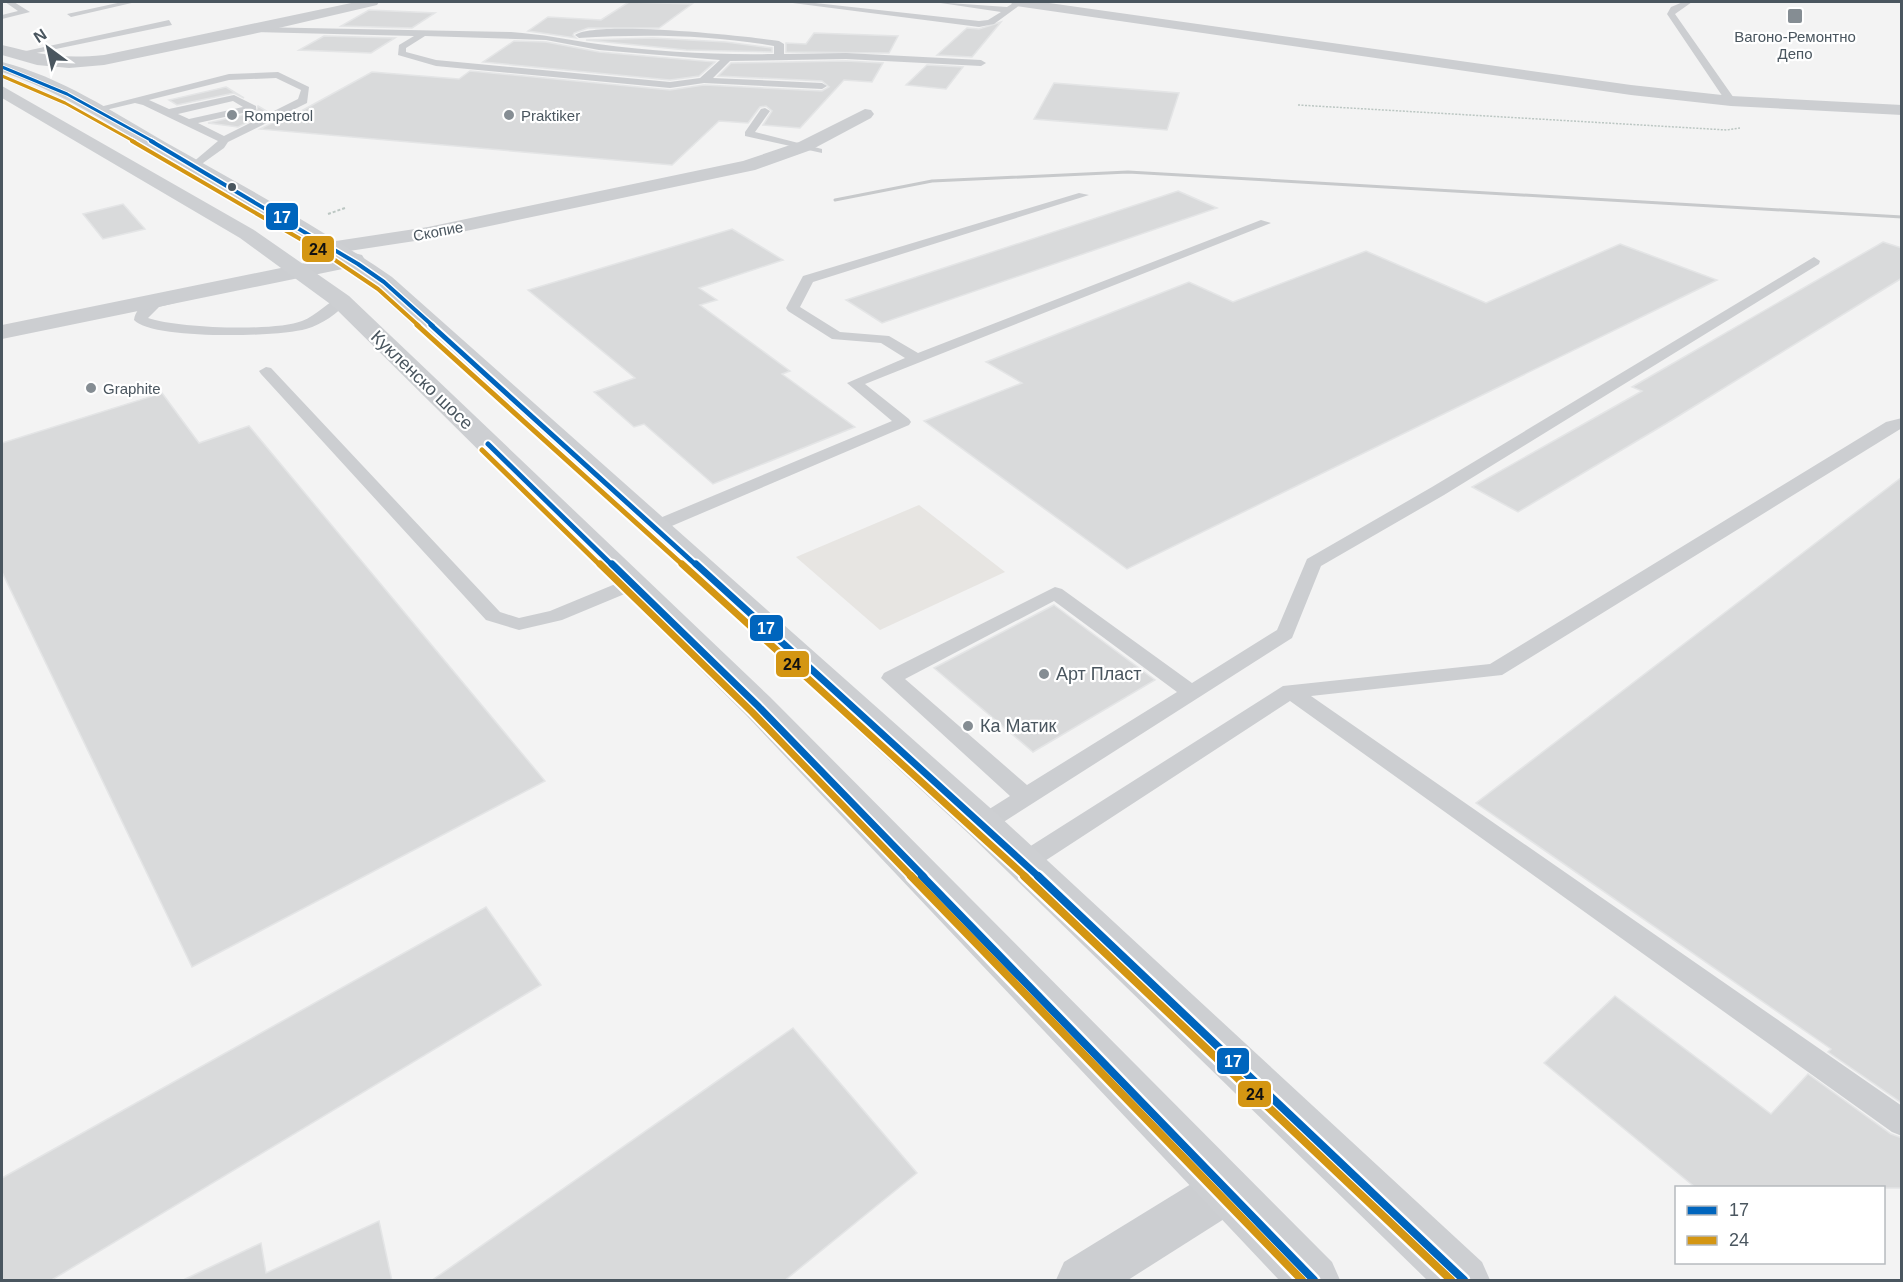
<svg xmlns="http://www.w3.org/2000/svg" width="1903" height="1282" viewBox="0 0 1903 1282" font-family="Helvetica,sans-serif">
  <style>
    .commercial { fill: #e7e5e2 }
    .building { fill: #d9dadb; stroke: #e4e5e6; stroke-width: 1.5 }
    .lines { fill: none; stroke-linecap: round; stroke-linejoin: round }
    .path-far1 { stroke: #bbc6c2; stroke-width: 1.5; stroke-dasharray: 2 1.5; stroke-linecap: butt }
    .path { stroke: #bbc6c2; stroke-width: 2; stroke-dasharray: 3 2; stroke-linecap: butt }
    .service { fill: #ccced1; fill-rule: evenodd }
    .minor { fill: #ccced1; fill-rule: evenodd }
    .tertiary { fill: #ccced1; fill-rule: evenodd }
    .secondary { fill: #cdcfd2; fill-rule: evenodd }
    .rail { stroke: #c7c9cb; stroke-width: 3 }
    .bus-1-far4-casing { stroke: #fff; stroke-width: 5 }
    .bus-1-far3-casing { stroke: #fff; stroke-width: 7 }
    .bus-1-far2-casing { stroke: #fff; stroke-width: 9 }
    .bus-1-far1-casing { stroke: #fff; stroke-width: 11 }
    .bus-1-casing { stroke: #fff; stroke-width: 13 }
    .bus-2-far4-casing { stroke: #fff; stroke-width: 5 }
    .bus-2-far3-casing { stroke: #fff; stroke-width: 7 }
    .bus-2-far2-casing { stroke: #fff; stroke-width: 9 }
    .bus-2-far1-casing { stroke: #fff; stroke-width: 11 }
    .bus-2-casing { stroke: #fff; stroke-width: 13 }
    .bus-1-far4 { stroke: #0065bd; stroke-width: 3 }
    .bus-1-far3 { stroke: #0065bd; stroke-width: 4 }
    .bus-1-far2 { stroke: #0065bd; stroke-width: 5 }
    .bus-1-far1 { stroke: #0065bd; stroke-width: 7 }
    .bus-1 { stroke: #0065bd; stroke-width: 8 }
    .bus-2-far4 { stroke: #d49613; stroke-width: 3 }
    .bus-2-far3 { stroke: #d49613; stroke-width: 4 }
    .bus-2-far2 { stroke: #d49613; stroke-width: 5 }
    .bus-2-far1 { stroke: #d49613; stroke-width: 7 }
    .bus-2 { stroke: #d49613; stroke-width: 8 }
    .poi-dot { fill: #858d93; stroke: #fff; stroke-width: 2 }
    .bus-dot { fill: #4a565f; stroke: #fff; stroke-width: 2 }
    .labels { text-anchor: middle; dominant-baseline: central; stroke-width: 4.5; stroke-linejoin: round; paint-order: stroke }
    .far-poi-label { font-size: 15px; fill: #4a565f; stroke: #fff; text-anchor: start }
    .far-street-label { font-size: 15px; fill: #4a565f; stroke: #fff }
    .street-label { font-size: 18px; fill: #4a565f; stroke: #fff }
    .poi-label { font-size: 18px; fill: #4a565f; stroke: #fff; text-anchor: start }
    .line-badge { stroke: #fff; stroke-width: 2 }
    .badge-label { font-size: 16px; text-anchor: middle; font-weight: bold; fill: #fff }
    .pale-badge-label { font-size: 16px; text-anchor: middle; font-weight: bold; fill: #111 }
  </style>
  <rect width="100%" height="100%" fill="#f3f3f3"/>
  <polygon class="commercial" points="919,505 1005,572 880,630 796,557"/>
  <g class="building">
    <polygon points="629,2 692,4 659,28 588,28 574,33 573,35 576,38 528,31 548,17 601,20"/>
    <polygon points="369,10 435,13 412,28 341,26"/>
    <polygon points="1001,22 972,57 937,55 967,28 979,29"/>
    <polygon points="814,33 898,36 889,53 786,52 786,43 806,44"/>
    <polygon points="324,36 395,38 371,53 299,50"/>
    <polygon points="653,38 726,42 772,48 772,52 686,50 586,40"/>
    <polygon points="514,41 546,42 599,52 715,62 699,76 670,80 483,62"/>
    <polygon points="846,61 883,63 872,82 844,80 800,128 763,125 772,111 766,106 760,107 748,123 719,121 672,165 260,129 280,119 283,121 372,72 459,79 470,71 670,90 704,85 822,91 829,87 822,81 718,76 731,63"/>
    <polygon points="927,65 963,67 946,89 906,85"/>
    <polygon points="1054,83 1179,93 1167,130 1034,119"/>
    <polygon points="226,87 244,98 234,93 177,105 169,100"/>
    <polygon points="258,106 268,112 238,127 208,123 256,112"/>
    <polygon points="1178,191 1217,208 882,323 846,300"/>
    <polygon points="123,204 145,229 103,239 83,214"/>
    <polygon points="732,229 783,260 699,288 717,300 700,305 790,371 782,374 855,427 713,484 644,424 634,427 594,392 635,378 528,290"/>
    <polygon points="1883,242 1902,248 1902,278 1672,420 1518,512 1472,487 1642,391 1632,387"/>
    <polygon points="1620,244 1717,280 1127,569 924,421 1022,383 986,362 1189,282 1233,302 1366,251 1486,303"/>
    <polygon points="162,393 199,443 249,426 545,781 192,967 2,572 2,443"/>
    <polygon points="1902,477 1902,1103 1828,1052 1831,1049 1476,803"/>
    <polygon points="1054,605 1155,680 1033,752 934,668"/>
    <polygon points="486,907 541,985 50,1281 2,1281 2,1178"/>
    <polygon points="1615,996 1771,1114 1808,1074 1891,1134 1902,1138 1902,1188 1696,1188 1544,1063"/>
    <polygon points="793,1028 917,1173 784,1281 431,1281"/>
    <polygon points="379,1221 392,1281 181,1281 261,1243 266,1273"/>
  </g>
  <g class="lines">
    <polyline class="path-far1" points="1298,105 1727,130 1740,128"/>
    <polyline class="path" points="328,214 345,208"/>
    <g class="service">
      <polygon points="5,2 14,2 30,12 2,19 2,15 18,11"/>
      <polygon points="122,2 136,2 71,17 67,14"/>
      <polygon points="785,2 806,2 979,21 988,20 1001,12 934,2 1007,7 1015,2 1024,2 994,24 979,27"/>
      <polygon points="1683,2 1692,2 1675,14 1736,101 1735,103 1727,103 1667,14 1671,7"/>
      <polygon points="169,20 172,25 17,57 12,54"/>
      <path d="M253 27 511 32C541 34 569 40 598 44 656 52 716 55 774 54V46C710 35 645 34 579 38L575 35C596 20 747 36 779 41L784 44V54L846 53 981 60 986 63 981 66 846 59 730 61 713 78 822 83 827 86 822 89 704 83 670 88 436 66 398 55 399 45 414 36 250 32 249 30ZM425 36 546 40 599 50 720 60 700 78 670 82 436 60 406 52V48Z"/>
      <path d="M278 72 309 87 307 103 228 142 224 148 196 168 190 165 192 163 218 141 143 105 135 103 97 112 92 109 229 74ZM276 78 301 90 298 99 224 136 198 123 256 110V106L234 95 169 109 149 100 229 80ZM233 101 243 107 189 119 178 114Z"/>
      <polygon points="765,108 770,111 755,132 822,149 822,153 745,136 745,132 761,109"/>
      <polygon points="1079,193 1089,195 813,282 800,307 840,332 889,336 918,353 1261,220 1271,223 865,384 909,419 911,422 909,425 660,531 648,531 645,527 648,523 892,421 847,383 905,358 881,343 832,339 788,311 786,308 803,276"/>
      <path d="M1814 257 1820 261 1819 264 1444 495 1321 566 1292 638 991 830 983 833 975 830 972 824 975 818 1010 796 881 678 884 673 1055 587 1062 589 1192 683 1277 630 1307 559 1432 487ZM1054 601 1177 692 1027 785 905 679Z"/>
      <path d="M170 296 177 300 175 303 159 307 148 318C176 328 274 332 302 321 316 316 330 300 341 297L348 301C337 314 323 324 306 329 279 337 152 340 134 320 137 302 155 300 170 296Z"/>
      <polygon points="266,367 271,368 500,612 519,618 550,611 625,580 639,580 641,584 639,588 562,620 519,630 486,620 261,374 259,371"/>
      <polygon points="1902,418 1902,428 1502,675 1311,696 1902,1106 1902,1136 1892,1132 1290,701 1031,870 1023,872 1015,870 1011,863 1015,856 1283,686 1490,664 1886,422"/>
    </g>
    <g class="minor">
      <path d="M356 2H379L377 5 253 34 104 65 69 68 37 65 2 55V45C42 55 63 59 104 55Z"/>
      <polygon points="1009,2 1042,2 1631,85 1731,96 1902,105 1902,115 1731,106 1631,95 1016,6"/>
      <polygon points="865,109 871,110 874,114 871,118 811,150 755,170 428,239 336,253 328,252 325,247 328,242 336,241 428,227 743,161 799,142"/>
    </g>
    <g class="tertiary">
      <polygon points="354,253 362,255 365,260 362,265 2,339 2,325"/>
      <polygon points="1226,1166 1243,1173 1251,1190 1243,1207 1128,1280 1056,1280 1064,1262 1209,1173"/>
    </g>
    <g class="secondary">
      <path d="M2 62C61 77 113 112 165 142 242 185 319 227 392 277L997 814 1482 1262 1490 1280H1427L969 834 376 287C307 237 233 196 159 153 108 124 58 90 2 72Z"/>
      <polygon points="2,86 254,230 349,296 770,697 1332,1262 1340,1280 1279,1280 746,715 333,306 240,238 2,98"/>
    </g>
    <polyline class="rail" points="835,200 932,181 1128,172 1902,217"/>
    <g class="bus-1-far4-casing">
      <polyline id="bus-1-far4" points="2,67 67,94 154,142"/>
    </g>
    <g class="bus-1-far3-casing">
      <polyline id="bus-1-far3" points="151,141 358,264 384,282 433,326"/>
    </g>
    <g class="bus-1-far2-casing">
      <g id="bus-1-far2">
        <polyline points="431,325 697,566"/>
        <polyline points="488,444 613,566"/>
      </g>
    </g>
    <g class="bus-1-far1-casing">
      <g id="bus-1-far1">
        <polyline points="612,564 758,706 924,877"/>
        <polyline points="696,564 1039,877"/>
      </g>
    </g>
    <g class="bus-1-casing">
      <g id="bus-1">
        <polyline points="922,876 1314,1280"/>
        <polyline points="1038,876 1464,1280"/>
      </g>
    </g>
    <g class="bus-2-far4-casing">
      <polyline id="bus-2-far4" points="2,76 65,103 135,142"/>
    </g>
    <g class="bus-2-far3-casing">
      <polyline id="bus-2-far3" points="132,141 326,254 378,289 419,326"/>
    </g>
    <g class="bus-2-far2-casing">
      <g id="bus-2-far2">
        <polyline points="417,325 684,566"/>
        <polyline points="482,450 601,566"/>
      </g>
    </g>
    <g class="bus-2-far1-casing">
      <g id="bus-2-far1">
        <polyline points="600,564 752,712 912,877"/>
        <polyline points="682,564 1026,877"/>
      </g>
    </g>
    <g class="bus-2-casing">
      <g id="bus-2">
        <polyline points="911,876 1302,1280"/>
        <polyline points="1024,876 1451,1280"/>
      </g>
    </g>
    <use href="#bus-1-far4" class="bus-1-far4"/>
    <use href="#bus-1-far3" class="bus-1-far3"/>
    <use href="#bus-1-far2" class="bus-1-far2"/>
    <use href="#bus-1-far1" class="bus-1-far1"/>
    <use href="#bus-1" class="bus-1"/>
    <use href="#bus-2-far4" class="bus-2-far4"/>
    <use href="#bus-2-far3" class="bus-2-far3"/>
    <use href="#bus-2-far2" class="bus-2-far2"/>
    <use href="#bus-2-far1" class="bus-2-far1"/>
    <use href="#bus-2" class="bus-2"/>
  </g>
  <g class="poi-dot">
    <rect x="1787" y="8" width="16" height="16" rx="3"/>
    <circle cx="232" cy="115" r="6"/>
    <circle cx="509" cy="115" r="6"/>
    <circle cx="91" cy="388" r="6"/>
    <circle cx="1044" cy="674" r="6"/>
    <circle cx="968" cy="726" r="6"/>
  </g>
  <circle class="bus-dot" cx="232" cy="187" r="5"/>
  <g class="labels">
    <g class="far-poi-label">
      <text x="1795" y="36" text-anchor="middle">Вагоно-Ремонтно<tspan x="1795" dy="17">Депо</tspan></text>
      <text x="244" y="115">Rompetrol</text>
      <text x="521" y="115">Praktiker</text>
      <text x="103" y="388">Graphite</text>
    </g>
    <g class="far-street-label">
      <text transform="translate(438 231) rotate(-11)">Скопие</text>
    </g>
    <g class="street-label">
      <text transform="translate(422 380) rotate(44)">Кукленско шосе</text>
    </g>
    <g class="poi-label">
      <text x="1056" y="674">Арт Пласт</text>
      <text x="980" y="726">Ка Матик</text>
    </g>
  </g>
  <g class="line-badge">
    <rect x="265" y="202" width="34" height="29" rx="6" fill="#0065bd"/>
    <rect x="301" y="235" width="34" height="28" rx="6" fill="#d49613"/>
    <rect x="749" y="614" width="35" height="28" rx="6" fill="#0065bd"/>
    <rect x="775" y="650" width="35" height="28" rx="6" fill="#d49613"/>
    <rect x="1216" y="1047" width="34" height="28" rx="6" fill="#0065bd"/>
    <rect x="1237" y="1080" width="35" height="28" rx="6" fill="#d49613"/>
  </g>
  <g class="badge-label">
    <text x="282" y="223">17</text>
    <text x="766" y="634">17</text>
    <text x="1233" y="1067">17</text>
  </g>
  <g class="pale-badge-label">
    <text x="318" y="255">24</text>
    <text x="792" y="670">24</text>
    <text x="1255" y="1100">24</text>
  </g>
  <rect width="1903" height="1282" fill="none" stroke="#4a565f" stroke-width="6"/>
  <rect x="1675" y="1186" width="210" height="78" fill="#ffffff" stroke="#b7bbbf" stroke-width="1.5"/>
  <rect x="1687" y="1206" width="30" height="9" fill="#0065bd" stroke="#b7bbbf" stroke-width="1.5"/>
  <text x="1729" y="1216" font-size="18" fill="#4a565f">17</text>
  <rect x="1687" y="1236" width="30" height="9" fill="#d49613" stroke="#b7bbbf" stroke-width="1.5"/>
  <text x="1729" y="1246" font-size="18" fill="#4a565f">24</text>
  <g transform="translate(48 48) rotate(327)" stroke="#ffffff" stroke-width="4.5" paint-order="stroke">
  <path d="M0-4.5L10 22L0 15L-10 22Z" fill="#4a565f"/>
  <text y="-9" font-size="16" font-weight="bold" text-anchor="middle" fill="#4a565f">N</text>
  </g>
</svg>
